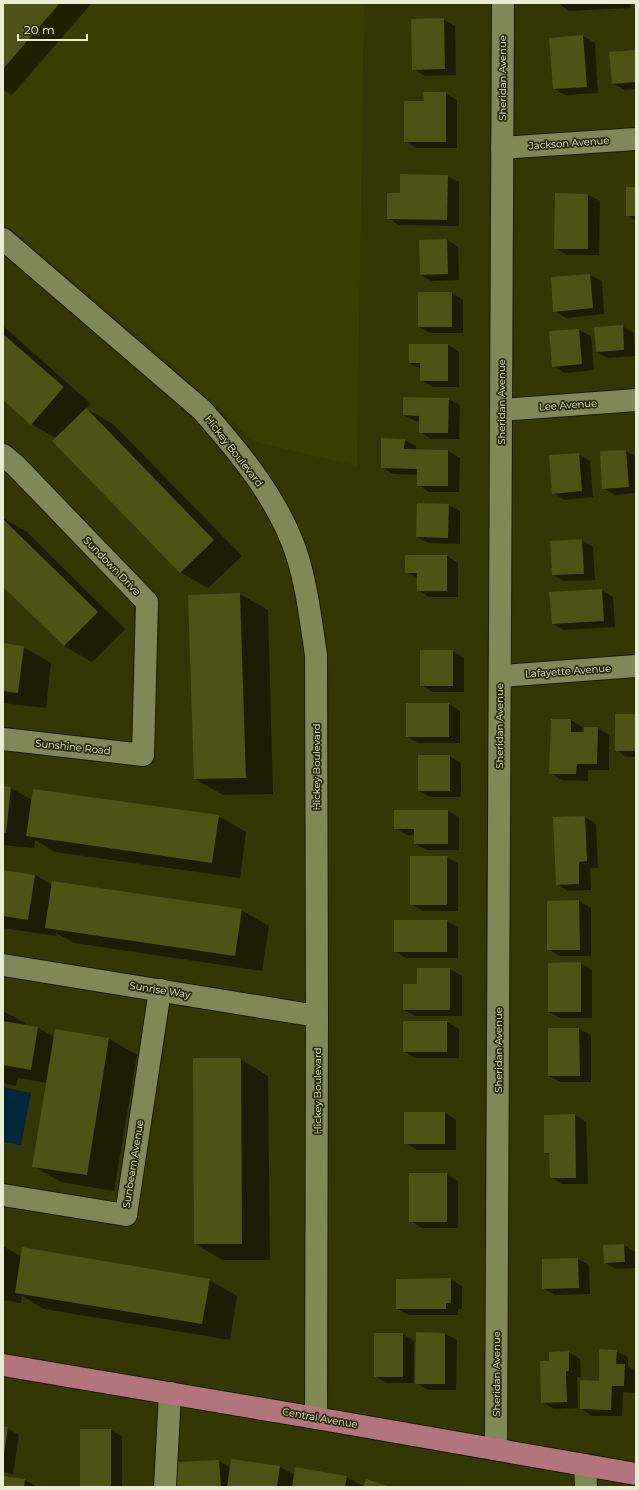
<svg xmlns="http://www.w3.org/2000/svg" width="639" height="1490" viewBox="0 0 639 1490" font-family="Montserrat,sans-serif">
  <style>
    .built { fill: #393f01 }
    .water { fill: #00273a }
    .shadow { fill: #0007 }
    .building { fill: #4c5314 }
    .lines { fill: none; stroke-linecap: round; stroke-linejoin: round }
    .minor-casing { stroke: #1a1d00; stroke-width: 24 }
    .major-casing { stroke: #1a1d00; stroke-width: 24 }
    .minor { stroke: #818858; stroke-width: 22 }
    .major { stroke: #b2757c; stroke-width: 22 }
    .labels { text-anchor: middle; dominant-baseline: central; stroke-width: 3.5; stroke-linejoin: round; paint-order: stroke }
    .street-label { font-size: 10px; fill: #e8edd3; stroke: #282c07 }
  </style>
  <rect width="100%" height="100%" fill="#323704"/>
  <polygon class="built" points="3,3 364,3 357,466 252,441 178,369 3,222"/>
  <polygon class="water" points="3,1087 31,1093 21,1145 3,1142"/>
  <g class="shadow">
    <polygon points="3,3 92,3 12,95 3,90"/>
    <polygon points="558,3 630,3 630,8 569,11"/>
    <polygon points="443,19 455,26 456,75 425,76 413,69"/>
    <polygon points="583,36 595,43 598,93 566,95 554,89"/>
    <polygon points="636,51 636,89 625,90 613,83"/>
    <polygon points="445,93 457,100 457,148 416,148 405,141"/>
    <polygon points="447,176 459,182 459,226 399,225 388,218 401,194"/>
    <polygon points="636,188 636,221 627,215"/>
    <polygon points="588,195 600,201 599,255 567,255 555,248"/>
    <polygon points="447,240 458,247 459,280 432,281 421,275"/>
    <polygon points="590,275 602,281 604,314 566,318 554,311"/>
    <polygon points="452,293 463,300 463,333 430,333 419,327"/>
    <polygon points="3,326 91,404 86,409 114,425 242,556 208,588 180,572 56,438 31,424 3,399"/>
    <polygon points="622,326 634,333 635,356 608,358 596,352"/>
    <polygon points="579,330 591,336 594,370 565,373 553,366"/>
    <polygon points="448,345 459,352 459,387 433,387 421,380 421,369 410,363"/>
    <polygon points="448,399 460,405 459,439 431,439 420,432 420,422 415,421 404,415"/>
    <polygon points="404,440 416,446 416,450 448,451 460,458 459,492 429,492 418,485 418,475 393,474 382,467"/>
    <polygon points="626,451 636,457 636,493 615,495 603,488 602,452"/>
    <polygon points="578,454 590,461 593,497 565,500 553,493"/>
    <polygon points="449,505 460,511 460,544 429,543 417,537"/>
    <polygon points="3,518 27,532 125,629 92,662 64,646 3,585"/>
    <polygon points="581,540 593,547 595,580 564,581 553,575"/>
    <polygon points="447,556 458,563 458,597 429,597 418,590 418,578 406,572"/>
    <polygon points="602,590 613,597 615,627 564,630 553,624"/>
    <polygon points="240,594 268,610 273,794 223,795 195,779"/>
    <polygon points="3,644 23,647 51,663 46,708 3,703"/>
    <polygon points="452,651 464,658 464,692 433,692 421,685"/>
    <polygon points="449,704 460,711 460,743 418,743 407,737"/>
    <polygon points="636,715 636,757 627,757 616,750"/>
    <polygon points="571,720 582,727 582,733 598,728 609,735 609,770 588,770 588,781 562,780 550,773"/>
    <polygon points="449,756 461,763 461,797 430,797 419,791"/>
    <polygon points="3,787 11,788 32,800 218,816 246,832 240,878 55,852 35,840 34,848 3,845"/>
    <polygon points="448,811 459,817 459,850 427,850 415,844 415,835 407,835 395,828"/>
    <polygon points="585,817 596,824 598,868 590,868 591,890 568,891 557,884"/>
    <polygon points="446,857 458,863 458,911 423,911 411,904"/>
    <polygon points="3,871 35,875 52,885 241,910 269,926 262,971 74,943 56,933 56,936 3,928"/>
    <polygon points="579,901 591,908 591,956 560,956 548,949 548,902"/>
    <polygon points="447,921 458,928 458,958 406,958 394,951"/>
    <polygon points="580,963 592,970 592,1018 561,1018 549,1012"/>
    <polygon points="418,969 450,969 462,976 462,1016 415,1016 404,1010 418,985"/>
    <polygon points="3,1011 25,1023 25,1025 38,1028 54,1037 109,1039 137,1055 114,1191 61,1182 33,1166 47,1083 18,1078 16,1086 3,1083"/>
    <polygon points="404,1022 447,1022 459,1029 459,1058 415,1058 404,1051"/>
    <polygon points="549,1029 579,1029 591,1035 591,1082 561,1082 549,1076"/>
    <polygon points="240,1059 268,1076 270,1260 223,1260 195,1244"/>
    <polygon points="445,1113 456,1120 456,1150 417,1150 405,1143"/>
    <polygon points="575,1115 586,1122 588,1184 562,1184 551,1177 550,1155 545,1152"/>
    <polygon points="446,1174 458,1181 458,1228 422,1228 410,1221"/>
    <polygon points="624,1245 635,1252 636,1268 616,1269 605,1263"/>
    <polygon points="3,1246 22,1257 209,1280 237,1296 230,1340 44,1309 22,1296 21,1303 3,1300"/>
    <polygon points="578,1259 589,1265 590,1294 555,1295 543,1288"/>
    <polygon points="450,1279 462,1286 462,1309 458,1309 458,1315 409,1315 397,1309"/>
    <polygon points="417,1333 445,1334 457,1340 456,1390 428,1390 416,1383"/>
    <polygon points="403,1334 414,1341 414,1383 386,1383 375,1376"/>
    <polygon points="616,1351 628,1357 628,1367 636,1371 636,1393 623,1392 622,1416 592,1416 581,1409 600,1382"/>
    <polygon points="569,1352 580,1359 581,1377 577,1377 578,1408 554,1409 542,1402 550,1362"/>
    <polygon points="3,1427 8,1428 19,1435 13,1474 3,1472"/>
    <polygon points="110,1430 122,1436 122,1487 81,1487"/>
    <polygon points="219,1461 231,1468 280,1467 295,1475 347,1477 364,1487 388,1487 176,1487 176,1463"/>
    <polygon points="3,1477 25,1480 37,1487 3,1487"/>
  </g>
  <g class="building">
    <polygon points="3,3 60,3 3,69"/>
    <polygon points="444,18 445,69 412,70 411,19"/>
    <polygon points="583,35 587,87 553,89 549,38"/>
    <polygon points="636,50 636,82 612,84 609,52"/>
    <polygon points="423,92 446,92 446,142 404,142 404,101 424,101"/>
    <polygon points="400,174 448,175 447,220 387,219 387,193 400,193"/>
    <rect x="626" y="187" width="10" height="29"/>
    <polygon points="555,193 588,194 588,249 554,249"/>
    <polygon points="447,239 448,274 420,275 419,240"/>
    <polygon points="590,274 593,308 553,312 551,277"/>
    <rect x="418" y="292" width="34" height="35"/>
    <polygon points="623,325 624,350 596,352 594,327"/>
    <polygon points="579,329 582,364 552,367 549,331"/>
    <polygon points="3,334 64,387 31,425 3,400"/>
    <polygon points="409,344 448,344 448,381 420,381 420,363 409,363"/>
    <polygon points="403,397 449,398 448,433 419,433 419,416 403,415"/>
    <polygon points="86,408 214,540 180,573 52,441"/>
    <polygon points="381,438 405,439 404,449 448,450 448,486 417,486 417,469 381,468"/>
    <polygon points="626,450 629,487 602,489 600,451"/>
    <polygon points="579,453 582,491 552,494 549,455"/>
    <polygon points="417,503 449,504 448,538 416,537"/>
    <polygon points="3,519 98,612 64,646 3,587"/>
    <polygon points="582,539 584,574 552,575 550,541"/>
    <polygon points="405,555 447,555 447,591 417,591 417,573 405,573"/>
    <polygon points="602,589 604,621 552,624 549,592"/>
    <polygon points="240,593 246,778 194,779 188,595"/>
    <polygon points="3,643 24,646 18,693 3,691"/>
    <rect x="420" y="650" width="33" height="36"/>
    <rect x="406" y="703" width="43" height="34"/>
    <rect x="615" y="714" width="21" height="37"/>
    <polygon points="551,719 571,719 571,732 584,732 584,727 598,727 597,764 577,764 576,774 549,774"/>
    <rect x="418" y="755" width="32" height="36"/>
    <polygon points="3,786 11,787 6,833 3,832"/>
    <polygon points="33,789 219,815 212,863 26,836"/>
    <polygon points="394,810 448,810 448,844 414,844 414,829 394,829"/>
    <polygon points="585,816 587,861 579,862 579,884 556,885 553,817"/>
    <rect x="410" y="856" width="37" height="49"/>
    <polygon points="3,870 35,875 28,920 3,916"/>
    <polygon points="52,881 242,909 235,956 45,928"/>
    <polygon points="579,900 580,950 547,950 547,901"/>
    <rect x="394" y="920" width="53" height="32"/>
    <polygon points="581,962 581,1012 548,1012 548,963"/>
    <polygon points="417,968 450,968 450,1010 403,1010 403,984 417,984"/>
    <polygon points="3,1021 38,1027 31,1070 3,1065"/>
    <rect x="403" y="1021" width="44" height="31"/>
    <polygon points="548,1028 579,1028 580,1076 548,1076"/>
    <polygon points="55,1029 109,1038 87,1175 32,1167"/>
    <polygon points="193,1058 241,1058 242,1244 194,1244"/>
    <rect x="404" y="1112" width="41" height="32"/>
    <polygon points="575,1114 576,1178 550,1178 549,1153 544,1153 544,1115"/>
    <rect x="409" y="1173" width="38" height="49"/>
    <polygon points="624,1244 625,1262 604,1263 603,1245"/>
    <polygon points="22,1247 210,1279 202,1324 15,1293"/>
    <polygon points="578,1258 579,1288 542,1289 542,1259"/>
    <polygon points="451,1278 451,1303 446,1303 446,1309 396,1309 396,1279"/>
    <polygon points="416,1332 445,1333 445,1384 415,1384"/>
    <rect x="374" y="1333" width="29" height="44"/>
    <polygon points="599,1349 617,1350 616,1364 625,1364 624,1386 612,1386 611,1410 580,1409 580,1380 599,1381"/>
    <polygon points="569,1351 569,1371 566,1371 567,1402 541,1403 540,1361 549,1361 549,1352"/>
    <polygon points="3,1426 8,1427 4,1454 3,1454"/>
    <rect x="80" y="1429" width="31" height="58"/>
    <polygon points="231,1459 280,1466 277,1487 227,1487"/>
    <polygon points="219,1460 221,1487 175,1487 175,1462"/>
    <polygon points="295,1467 347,1476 345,1487 292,1487"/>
    <polygon points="3,1476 25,1479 24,1487 3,1487"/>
    <polygon points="366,1479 390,1487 363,1487"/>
  </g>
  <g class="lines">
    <g class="minor-casing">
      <g id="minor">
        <polyline points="502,148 636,139"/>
        <path d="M3 239 202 410C240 453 279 500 297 555 307 587 311 622 316 655L317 1016 316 1418"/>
        <polyline points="501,410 636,400"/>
        <polyline points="3,455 16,466 147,602 143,755 3,739"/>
        <polyline points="500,676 636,666"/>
        <polyline points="3,965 317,1016"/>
        <polyline points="3,1195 126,1215 160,990"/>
        <polyline points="496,1449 503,3"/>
        <polyline points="585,1465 586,1487"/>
        <polyline points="165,1487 170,1393"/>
      </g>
    </g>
    <g class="major-casing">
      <polyline id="major" points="3,1365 316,1418 636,1474"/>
    </g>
    <use href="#minor" class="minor"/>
    <use href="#major" class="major"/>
  </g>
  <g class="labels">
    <g class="street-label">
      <text transform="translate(502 78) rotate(-90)">Sheridan Avenue</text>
      <text transform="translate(569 143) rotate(-4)">Jackson Avenue</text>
      <text transform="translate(501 402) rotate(-90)">Sheridan Avenue</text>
      <text transform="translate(568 405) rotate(-4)">Lee Avenue</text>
      <text transform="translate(234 451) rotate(52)">Hickey Boulevard</text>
      <text transform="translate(112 566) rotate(46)">Sundown Drive</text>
      <text transform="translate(568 671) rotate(-4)">Lafayette Avenue</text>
      <text transform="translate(499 726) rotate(-90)">Sheridan Avenue</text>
      <text transform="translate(73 747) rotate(6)">Sunshine Road</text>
      <text transform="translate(316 767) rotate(-90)">Hickey Boulevard</text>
      <text transform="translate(160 990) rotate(9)">Sunrise Way</text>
      <text transform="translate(498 1050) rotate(-90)">Sheridan Avenue</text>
      <text transform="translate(317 1091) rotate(-90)">Hickey Boulevard</text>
      <text transform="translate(133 1164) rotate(-81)">Sunbeam Avenue</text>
      <text transform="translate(496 1374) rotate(-90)">Sheridan Avenue</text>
      <text transform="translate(320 1418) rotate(10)">Central Avenue</text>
    </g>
  </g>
  <rect width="639" height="1490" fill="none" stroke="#e8edd3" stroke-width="8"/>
  <path d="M18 34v6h69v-6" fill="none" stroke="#e8edd3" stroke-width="2"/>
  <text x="24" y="34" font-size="12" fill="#e8edd3" stroke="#282c07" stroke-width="3" paint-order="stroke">20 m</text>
</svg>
